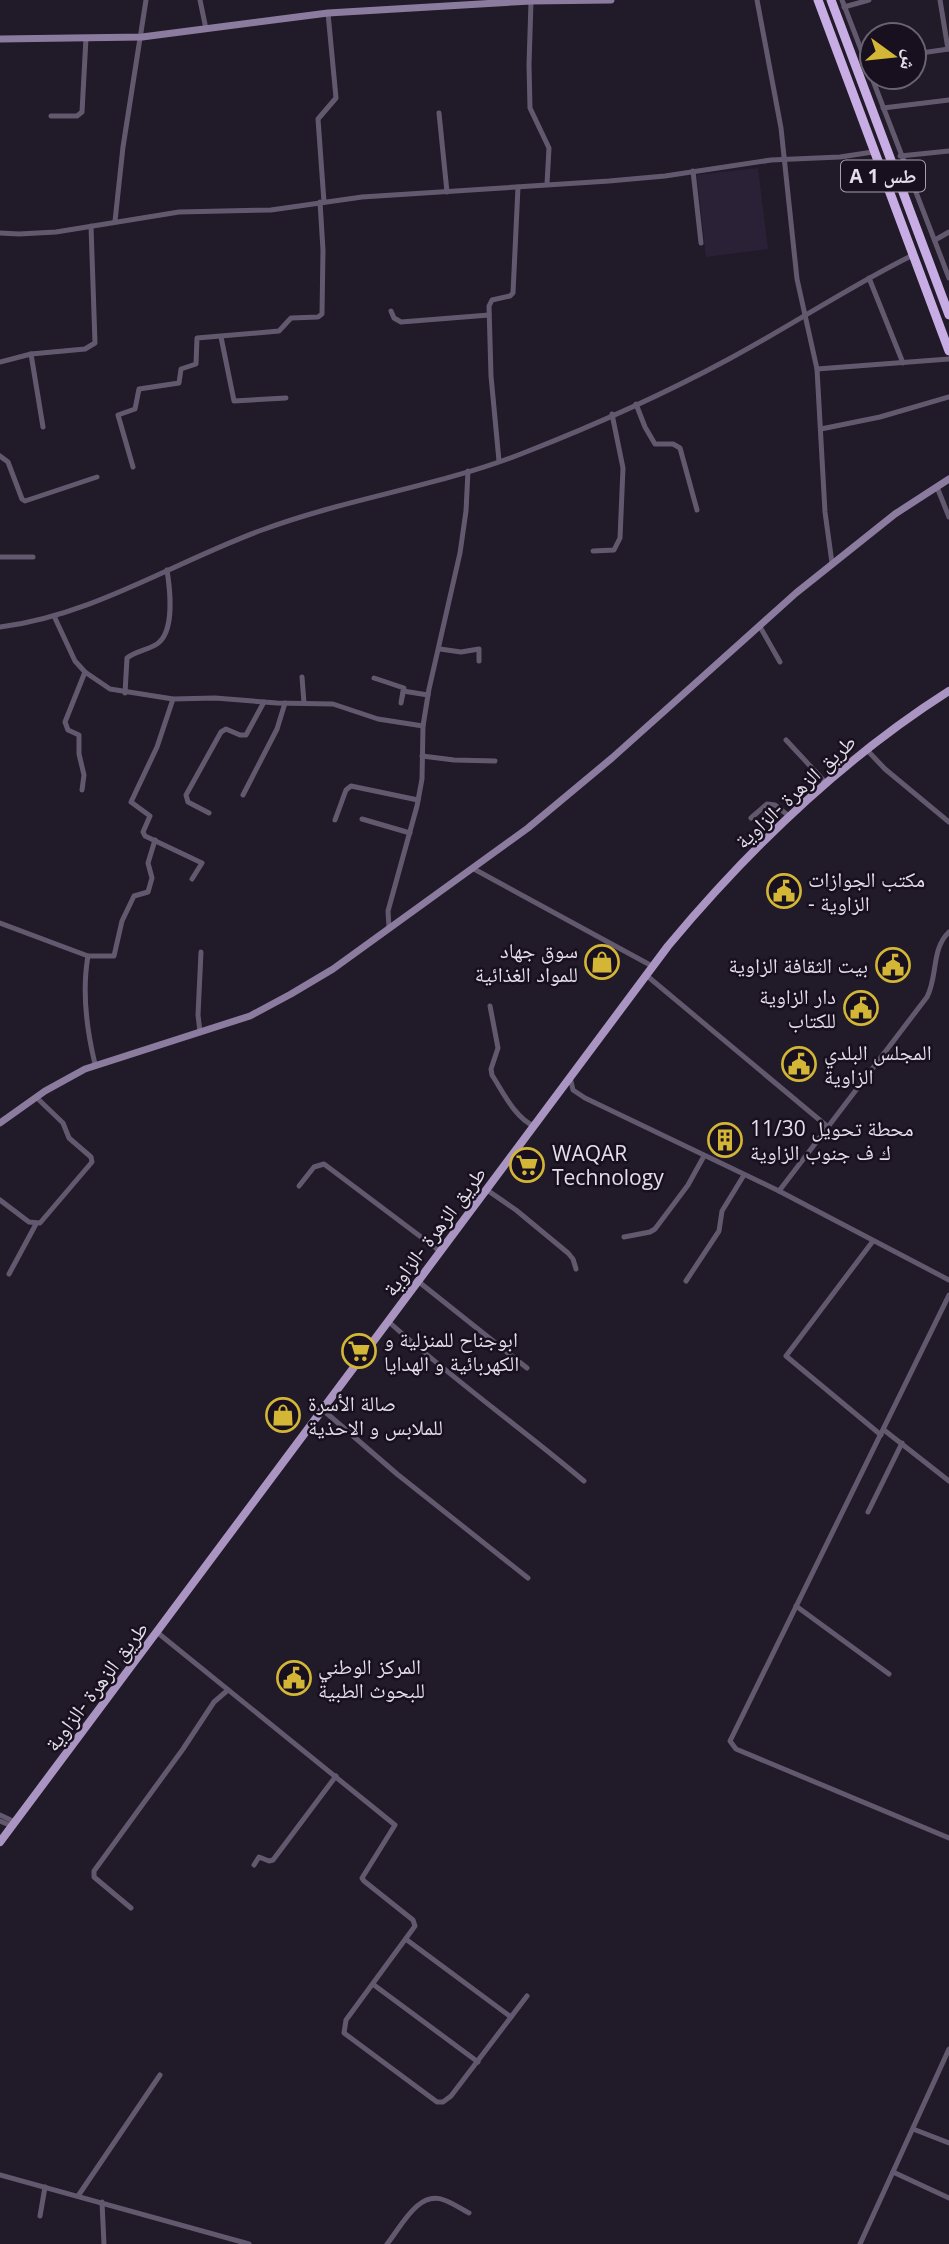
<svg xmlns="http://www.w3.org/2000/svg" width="949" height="2244" viewBox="0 0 949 2244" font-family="'Open Sans','Noto Naskh Arabic',sans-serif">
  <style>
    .built { fill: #2b2136 }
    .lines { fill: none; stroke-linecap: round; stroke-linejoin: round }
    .street { stroke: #63596f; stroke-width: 5 }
    .secondary { stroke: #8b7b9e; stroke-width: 7 }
    .primary { stroke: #aa95c2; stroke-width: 8 }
    .highway { stroke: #c7ade4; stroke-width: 9 }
    .labels { text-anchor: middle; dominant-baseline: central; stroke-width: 5; stroke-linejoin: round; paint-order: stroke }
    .shield { fill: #18101f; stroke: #a6a0ac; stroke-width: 2 }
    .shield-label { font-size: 19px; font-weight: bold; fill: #e3dee9 }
    .street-label { font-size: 21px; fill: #e3dee9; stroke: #18101f }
    .poi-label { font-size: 21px; fill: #e3dee9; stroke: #18101f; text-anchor: start }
  </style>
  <rect width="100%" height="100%" fill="#211a29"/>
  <polygon class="built" points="758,168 768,249 706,257 697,175"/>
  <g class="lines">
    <g class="street">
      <polyline points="200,0 206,29"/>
      <polyline points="757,0 781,128 797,279 817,369 825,512 832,563"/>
      <polyline points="842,0 949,278"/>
      <polyline points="940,0 948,49"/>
      <polyline points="531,1 529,65 530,108 549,148 547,184"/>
      <polyline points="844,7 869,0"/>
      <polyline points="914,54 949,49"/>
      <polyline points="883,108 949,100"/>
      <polyline points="439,113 447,192"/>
      <polyline points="51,116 77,116 82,112 86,38"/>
      <polyline points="900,156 949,151"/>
      <polyline points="693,171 701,243"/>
      <polyline points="324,202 318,119 336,98 328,13"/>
      <polyline points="115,221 123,147 146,0"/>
      <polyline points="0,233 19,234 56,232 179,212 271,210 362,197 609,181 665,176 771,160 840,157 873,152"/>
      <polyline points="935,240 949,232"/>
      <polyline points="869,278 903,363"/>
      <polyline points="391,311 394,318 401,322 489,315"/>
      <polyline points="221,337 234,401 286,398"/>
      <polyline points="31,354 43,427"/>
      <polyline points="0,362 31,354 85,349 95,343 91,226"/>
      <polyline points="817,369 949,359"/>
      <polyline points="636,404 645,427 655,444 673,444 680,448 697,510"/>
      <polyline points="821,429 880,417 949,397"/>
      <polyline points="0,456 8,462 22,499 25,501 97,477"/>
      <polyline points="499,461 491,376 489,306 492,300 510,296 513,293 518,187"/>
      <polyline points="133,467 118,415 135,409 139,389 179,383 181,369 196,364 197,338 279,331 291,318 318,317 322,314 323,250 320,202"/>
      <polyline points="937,487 949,517"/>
      <polyline points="593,551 614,550 620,538 623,468 612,414"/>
      <polyline points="0,557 33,557"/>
      <polyline points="54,616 75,661 85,672 110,689 173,699 215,698 277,703 333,704 378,719 423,726"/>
      <polyline points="759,625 780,662"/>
      <path d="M0 627C94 615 174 562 262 530 348 498 441 486 526 452 595 425 664 394 729 359 791 326 850 286 913 255"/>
      <polyline points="440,649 461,652 479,649 479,661"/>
      <polyline points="302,677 304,703"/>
      <polyline points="374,678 404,688 401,703 403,691 428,695"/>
      <path d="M125 693 127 658C136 651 148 650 157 644 175 632 170 589 167 570"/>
      <polyline points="173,699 157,747 131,802 150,816 143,832 145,836 202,863 192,879"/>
      <polyline points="786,740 826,783"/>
      <polyline points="866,749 885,769 949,822"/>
      <polyline points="422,756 454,760 495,761"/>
      <polyline points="82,790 84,775 79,754 79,735 68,730 65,722 85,672"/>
      <polyline points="243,795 277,729 285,703"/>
      <polyline points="209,813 188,802 186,795 221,732 226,729 240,735 246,735 264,702"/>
      <polyline points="751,818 767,804 775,805 789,816"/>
      <polyline points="362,819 410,833"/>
      <polyline points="335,820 346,790 351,786 418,800"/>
      <polyline points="474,869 652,966"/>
      <polyline points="0,923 88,956 114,956 122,921 134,896 148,892 152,878 148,863 155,840"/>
      <polyline points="389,928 388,911 417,806 422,779 423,726 429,689 460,553 466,511 468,471"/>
      <path d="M88 956C82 990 87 1031 95 1064"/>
      <polyline points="646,975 828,1127"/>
      <path d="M490 1006 498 1048 491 1069 492 1075C503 1092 515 1118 534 1126"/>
      <polyline points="200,1032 198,1015 201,952"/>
      <polyline points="570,1077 573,1090 585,1098 779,1191 949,1280"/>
      <polyline points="299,1186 314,1167 324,1164 441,1252"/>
      <polyline points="487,1190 516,1210 568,1253 573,1259 576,1269"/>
      <path d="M779 1191 927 997C938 976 931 949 949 932"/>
      <polyline points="0,1200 29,1222 40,1223 92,1162 91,1157 69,1138 63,1123 36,1097"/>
      <polyline points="624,1237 650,1232 655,1229 688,1185 704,1156"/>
      <polyline points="873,1241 786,1356 881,1435"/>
      <polyline points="9,1274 36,1224"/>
      <polyline points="686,1281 719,1231 722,1211 744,1175"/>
      <polyline points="419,1282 527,1368"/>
      <polyline points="949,1295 730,1741 736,1749 949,1838"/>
      <path d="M389 1322C451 1378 520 1427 584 1481"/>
      <polyline points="323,1410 397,1474 528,1578"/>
      <polyline points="884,1430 949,1481"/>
      <polyline points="868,1512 902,1443"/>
      <polyline points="796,1606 889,1674"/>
      <polyline points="158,1633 395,1825 362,1878 364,1881 413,1920 415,1926 346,2020 344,2033 437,2102 443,2102 451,2096 527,1996"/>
      <polyline points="0,1815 15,1822"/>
      <polyline points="0,1821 12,1826"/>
      <polyline points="254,1865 259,1857 269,1861 273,1860 336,1776"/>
      <polyline points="131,1908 94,1877 94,1871 183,1749 214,1702 228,1690"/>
      <polyline points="407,1940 511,2017"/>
      <polyline points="374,1985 478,2062"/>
      <polyline points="913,2129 949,2143"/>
      <polyline points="893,2172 949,2198"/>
      <polyline points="0,2175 249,2244"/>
      <polyline points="78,2196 160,2075"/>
      <polyline points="102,2202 104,2244"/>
      <polyline points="40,2216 45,2187"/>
      <path d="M387 2244C401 2227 418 2190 444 2200 453 2203 461 2209 469 2213"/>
      <polyline points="860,2244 949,2049"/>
    </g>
    <g class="secondary">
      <polyline points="0,39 142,37 328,13 531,1 611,0"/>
      <polyline points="0,1123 45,1091 85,1069 250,1016 291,994 333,969 528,828 612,758 796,593 895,514 949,479"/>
    </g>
    <path class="primary" d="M0 1842 668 946C749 849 842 759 949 691"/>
    <g class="highway">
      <polyline points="818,0 949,351"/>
      <polyline points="831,0 949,315"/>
    </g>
  </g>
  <defs>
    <g id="civic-ring" transform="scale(1.75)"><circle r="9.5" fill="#18101f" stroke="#d3b635" stroke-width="1.5"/><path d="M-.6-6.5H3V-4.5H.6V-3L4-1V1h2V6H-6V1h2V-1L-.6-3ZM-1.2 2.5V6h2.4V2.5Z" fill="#d3b635"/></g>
    <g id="shop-ring" transform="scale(1.75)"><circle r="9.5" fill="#18101f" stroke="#d3b635" stroke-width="1.5"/><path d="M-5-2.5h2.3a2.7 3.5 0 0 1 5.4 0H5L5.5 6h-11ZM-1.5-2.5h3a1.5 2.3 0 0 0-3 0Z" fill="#d3b635"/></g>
    <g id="building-ring" transform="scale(1.75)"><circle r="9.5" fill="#18101f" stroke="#d3b635" stroke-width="1.5"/><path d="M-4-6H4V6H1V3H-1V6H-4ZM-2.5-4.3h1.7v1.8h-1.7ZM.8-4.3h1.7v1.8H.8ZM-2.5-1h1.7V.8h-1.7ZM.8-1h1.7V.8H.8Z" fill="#d3b635"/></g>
    <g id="supermarket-ring" transform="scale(1.75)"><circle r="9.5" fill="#18101f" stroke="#d3b635" stroke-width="1.5"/><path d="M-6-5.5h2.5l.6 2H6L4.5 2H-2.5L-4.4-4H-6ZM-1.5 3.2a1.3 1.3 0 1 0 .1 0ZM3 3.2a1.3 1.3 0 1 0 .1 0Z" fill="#d3b635"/></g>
  </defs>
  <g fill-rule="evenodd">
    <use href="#civic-ring" x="784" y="891"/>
    <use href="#shop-ring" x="602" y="962"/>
    <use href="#civic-ring" x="893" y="965"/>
    <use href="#civic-ring" x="861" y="1008"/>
    <use href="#civic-ring" x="799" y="1064"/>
    <use href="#building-ring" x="725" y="1140"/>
    <use href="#supermarket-ring" x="527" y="1165"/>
    <use href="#supermarket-ring" x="359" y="1351"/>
    <use href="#shop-ring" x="283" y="1415"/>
    <use href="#civic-ring" x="294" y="1678"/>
  </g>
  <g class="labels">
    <rect class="shield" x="841" y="160.5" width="84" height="31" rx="5"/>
    <g class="shield-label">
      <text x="883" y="176">A 1 طس</text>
    </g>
    <g class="street-label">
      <text transform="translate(795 791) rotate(-43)">طريق الزهرة -الزاوية</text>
      <text transform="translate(434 1231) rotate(-53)">طريق الزهرة -الزاوية</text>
      <text transform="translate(96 1686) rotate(-53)">طريق الزهرة -الزاوية</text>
    </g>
    <g class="poi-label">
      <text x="808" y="879">مكتب الجوازات<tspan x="808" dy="24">- الزاوية</tspan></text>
      <text x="578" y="950" text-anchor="end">سوق جهاد<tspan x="578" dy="24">للمواد الغذائية</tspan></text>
      <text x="868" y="965" text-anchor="end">بيت الثقافة الزاوية</text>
      <text x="836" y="996" text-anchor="end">دار الزاوية<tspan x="836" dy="24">للكتاب</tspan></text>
      <text x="824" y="1052">المجلس البلدي<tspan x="824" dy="24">الزاوية</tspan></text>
      <text x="750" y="1128">محطة تحويل 11/30<tspan x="750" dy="24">ك ف جنوب الزاوية</tspan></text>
      <text x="552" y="1153">WAQAR<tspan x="552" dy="24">Technology</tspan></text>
      <text x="384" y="1339">ابوجناح للمنزلية و<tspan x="384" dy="24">الكهربائية و الهدايا</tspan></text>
      <text x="308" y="1403">صالة الأسرة<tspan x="308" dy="24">للملابس و الاحذية</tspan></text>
      <text x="318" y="1666">المركز الوطني<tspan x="318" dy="24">للبحوث الطبية</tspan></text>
    </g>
  </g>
  <g transform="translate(893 56) rotate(105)"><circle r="33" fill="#18101f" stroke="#696270" stroke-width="2"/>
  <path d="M0-5L12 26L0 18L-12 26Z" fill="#d3b635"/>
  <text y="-10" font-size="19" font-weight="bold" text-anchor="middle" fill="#e3dee9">ش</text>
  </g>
</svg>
